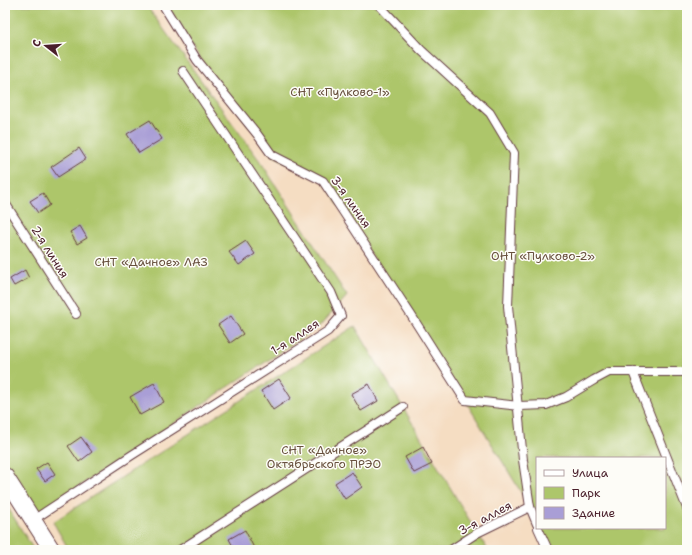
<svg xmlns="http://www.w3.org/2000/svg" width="692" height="555" viewBox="0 0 692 555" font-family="'Shantell Sans',sans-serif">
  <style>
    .green { fill: #adc66b; stroke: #7c724b }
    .building { fill: #a99ed6 }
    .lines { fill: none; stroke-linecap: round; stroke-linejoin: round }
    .service-casing { stroke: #643c42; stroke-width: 10 }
    .minor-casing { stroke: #643c42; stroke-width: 18 }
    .service { stroke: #fff; stroke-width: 8 }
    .minor { stroke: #fff; stroke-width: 16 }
    .labels { text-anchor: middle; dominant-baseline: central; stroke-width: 3; stroke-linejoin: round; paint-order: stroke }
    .park-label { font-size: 12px; fill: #68513e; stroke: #fdfcf7 }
    .street-label { font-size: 12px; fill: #4a1f2b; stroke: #fdfcf7 }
  </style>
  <rect width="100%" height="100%" fill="#fdfcf7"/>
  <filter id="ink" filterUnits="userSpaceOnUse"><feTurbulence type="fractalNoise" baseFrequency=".025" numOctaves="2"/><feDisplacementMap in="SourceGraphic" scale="8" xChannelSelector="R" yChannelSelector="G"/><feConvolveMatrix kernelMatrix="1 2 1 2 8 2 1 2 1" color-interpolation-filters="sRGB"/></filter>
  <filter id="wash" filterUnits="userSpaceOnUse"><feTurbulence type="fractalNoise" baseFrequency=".012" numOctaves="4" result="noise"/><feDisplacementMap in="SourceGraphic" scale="16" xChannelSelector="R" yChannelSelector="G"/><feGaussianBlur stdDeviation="0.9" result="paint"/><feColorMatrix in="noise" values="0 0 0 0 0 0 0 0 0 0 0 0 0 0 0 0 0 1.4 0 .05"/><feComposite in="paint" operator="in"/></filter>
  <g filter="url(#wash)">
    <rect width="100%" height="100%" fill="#f5ddc2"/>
    <g class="green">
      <polygon points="5,5 146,5 262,164 347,296 321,325 38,514 5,461"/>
      <polygon points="163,5 687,5 687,550 548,550 538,528 665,528 665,458 537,458 537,524 530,507 465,400 323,181 272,155 236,109"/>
      <polygon points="355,326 477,533 488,550 69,550 53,522"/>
      <polygon points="5,503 34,550 5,550"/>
    </g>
    <g id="blocks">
      <g class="building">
        <polygon points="150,120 162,139 139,153 127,134"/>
        <polygon points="79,148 86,159 58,177 51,167"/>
        <polygon points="43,193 50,205 38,213 30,201"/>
        <polygon points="80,226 87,238 77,244 70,232"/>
        <polygon points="246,241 255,254 239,265 229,252"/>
        <polygon points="25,270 29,278 14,286 10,279"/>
        <polygon points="231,316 243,334 230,343 218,325"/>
        <polygon points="279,379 291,398 273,410 261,391"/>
        <polygon points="154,383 164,402 140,415 130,397"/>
        <polygon points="369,384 378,401 361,411 351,394"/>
        <polygon points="81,437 92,452 79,462 68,446"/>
        <polygon points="423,447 432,464 414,473 405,457"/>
        <polygon points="47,462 55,474 45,481 36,469"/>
        <polygon points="352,472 362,487 345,499 335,483"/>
        <polygon points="245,530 255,550 235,550 229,539"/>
      </g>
    </g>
  </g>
  <g filter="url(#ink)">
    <use href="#blocks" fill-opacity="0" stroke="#643c42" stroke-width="1"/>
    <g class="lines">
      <g class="service-casing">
        <g id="service">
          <polyline points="163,5 197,60 257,134 272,155 323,181 411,315 465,400 519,406 546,405 566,397 594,380 609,372 687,372"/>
          <polyline points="379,5 421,50 490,113 514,153 508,306 523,460 530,507 537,524"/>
          <polyline points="5,203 76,314"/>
          <polyline points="633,372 687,508"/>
          <polyline points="33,520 132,455 328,331 341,316 331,292 183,71"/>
          <polyline points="538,528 548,550"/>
          <polyline points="180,550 403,407"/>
          <polyline points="451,550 477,533 530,507"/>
        </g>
      </g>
      <g class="minor-casing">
        <polyline id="minor" points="5,476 52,550"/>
      </g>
      <use href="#service" class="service"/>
      <use href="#minor" class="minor"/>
    </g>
  </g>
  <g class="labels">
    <g class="park-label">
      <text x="340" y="92">СНТ «Пулково-1»</text>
      <text x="543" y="256">ОНТ «Пулково-2»</text>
      <text x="151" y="262">СНТ «Дачное» ЛАЗ</text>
      <text x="324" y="450">СНТ «Дачное»<tspan x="324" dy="14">Октябрьского ПРЭО</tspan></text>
    </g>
    <g class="street-label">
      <text transform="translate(351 202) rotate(55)">3-я линия</text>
      <text transform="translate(50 252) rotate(58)">2-я линия</text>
      <text transform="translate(295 337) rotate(-33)">1-я аллея</text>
      <text transform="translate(485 518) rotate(-28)">3-я аллея</text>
    </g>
  </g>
  <rect width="692" height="555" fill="none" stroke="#fdfcf7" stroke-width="20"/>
  <rect x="536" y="457" width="130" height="72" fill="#fdfcf7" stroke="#b5a4a5"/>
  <rect x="544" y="470" width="20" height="6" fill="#ffffff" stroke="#b5a4a5"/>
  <text x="572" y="477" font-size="12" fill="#4a1f2b">Улица</text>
  <rect x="544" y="487" width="20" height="12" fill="#adc66b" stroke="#b5a4a5"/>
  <text x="572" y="497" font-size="12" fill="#4a1f2b">Парк</text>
  <rect x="544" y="507" width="20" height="12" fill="#a99ed6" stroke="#b5a4a5"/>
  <text x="572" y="517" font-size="12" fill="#4a1f2b">Здание</text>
  <g transform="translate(46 46) rotate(287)" stroke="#fdfcf7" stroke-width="3" paint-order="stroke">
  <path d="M0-3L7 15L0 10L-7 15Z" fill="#4a1f2b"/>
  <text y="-6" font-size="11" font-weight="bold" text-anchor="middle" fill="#4a1f2b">С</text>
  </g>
</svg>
